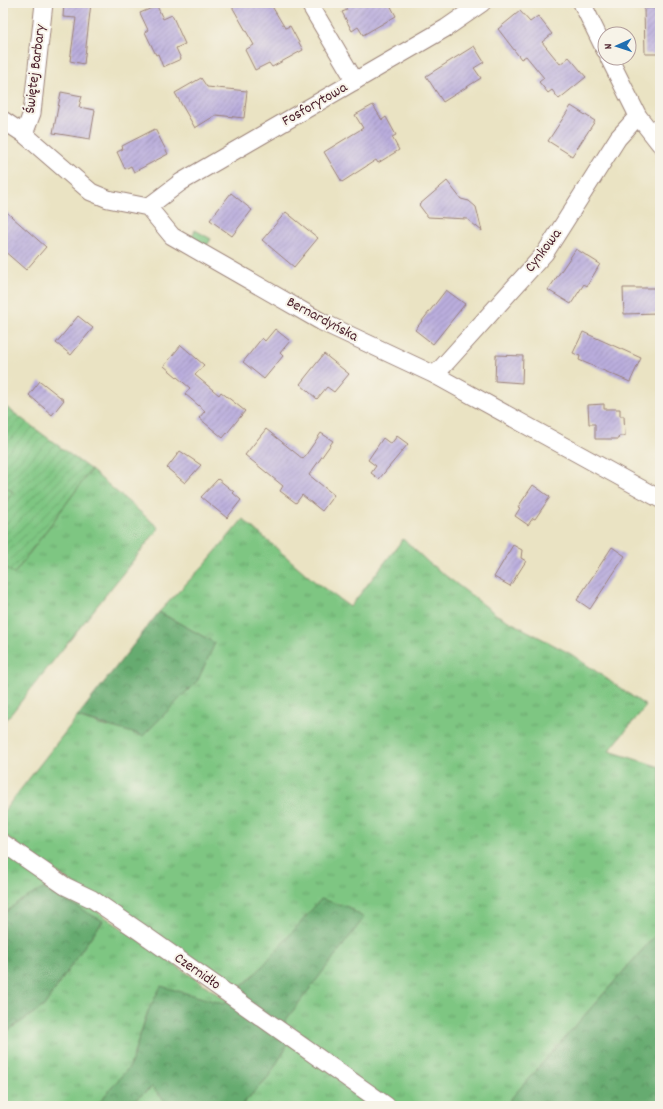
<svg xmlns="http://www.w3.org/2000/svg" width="663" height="1109" viewBox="0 0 663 1109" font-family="Dekko,sans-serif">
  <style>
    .grass { fill: url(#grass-tufts); stroke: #647256 }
    .forest { fill: url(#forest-crowns); stroke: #58654e }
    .garden { fill: url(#garden-furrows); stroke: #647256 }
    .building { fill: url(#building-hatch) }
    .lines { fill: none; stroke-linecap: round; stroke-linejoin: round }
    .street-casing { stroke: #9a8177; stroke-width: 19 }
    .street { stroke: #fff; stroke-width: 17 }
    .labels { text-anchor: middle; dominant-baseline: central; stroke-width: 4; stroke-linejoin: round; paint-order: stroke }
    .street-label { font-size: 15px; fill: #4a1f2b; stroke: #f7f3e8 }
  </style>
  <defs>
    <pattern id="grass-tufts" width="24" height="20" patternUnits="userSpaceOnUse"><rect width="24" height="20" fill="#7ec682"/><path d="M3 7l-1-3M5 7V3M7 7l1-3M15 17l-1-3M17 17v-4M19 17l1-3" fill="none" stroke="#69a06b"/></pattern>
    <pattern id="forest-crowns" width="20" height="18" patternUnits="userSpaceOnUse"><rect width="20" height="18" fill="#66ab70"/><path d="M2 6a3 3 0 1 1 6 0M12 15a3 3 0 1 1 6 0" fill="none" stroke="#568b5c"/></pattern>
    <pattern id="garden-furrows" width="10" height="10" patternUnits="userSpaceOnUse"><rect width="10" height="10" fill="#7ec682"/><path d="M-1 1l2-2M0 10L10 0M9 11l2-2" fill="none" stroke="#69a06b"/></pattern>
    <pattern id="building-hatch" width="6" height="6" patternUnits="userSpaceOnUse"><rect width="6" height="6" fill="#baaddd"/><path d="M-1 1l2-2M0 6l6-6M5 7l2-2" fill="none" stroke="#998cb3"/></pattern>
  </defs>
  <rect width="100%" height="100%" fill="#f7f3e8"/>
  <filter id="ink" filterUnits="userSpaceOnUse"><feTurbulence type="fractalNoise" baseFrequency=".025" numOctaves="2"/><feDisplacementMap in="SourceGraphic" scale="8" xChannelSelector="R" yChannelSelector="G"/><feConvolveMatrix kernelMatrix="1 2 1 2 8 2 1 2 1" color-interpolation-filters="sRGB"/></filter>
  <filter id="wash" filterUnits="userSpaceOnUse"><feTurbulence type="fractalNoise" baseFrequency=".012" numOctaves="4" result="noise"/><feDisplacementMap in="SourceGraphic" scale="16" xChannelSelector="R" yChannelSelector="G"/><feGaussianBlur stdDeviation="0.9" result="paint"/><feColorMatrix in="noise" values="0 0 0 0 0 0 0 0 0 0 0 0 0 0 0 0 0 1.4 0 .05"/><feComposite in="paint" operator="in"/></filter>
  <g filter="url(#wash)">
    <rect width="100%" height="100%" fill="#eae3c3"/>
    <g class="grass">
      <polygon points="195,230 211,239 204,250 188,238 189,235 192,236"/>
      <polygon points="91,470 159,528 3,724 3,565 14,574"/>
      <polygon points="3,484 13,492 3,506"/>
      <polygon points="243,519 314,581 350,607 403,539 429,563 497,615 571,654 646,706 609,751 660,767 660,930 505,1106 394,1106 285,1031 285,1021 363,918 348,907 260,969 232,996 3,834 3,812 77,717 108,727 215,643 159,612 206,563"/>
      <polygon points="3,847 228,1001 224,1004 148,1011 130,1066 96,1106 3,1106 3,1034 44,1006 85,945 103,921 18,902 3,915"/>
      <polygon points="286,1042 380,1106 241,1106 269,1076"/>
      <polygon points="152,1087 170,1106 127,1106"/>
    </g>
    <g class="forest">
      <polygon points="159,612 215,643 198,680 143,736 77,717"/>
      <polygon points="43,889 103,921 85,945 44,1006 3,1034 3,915 18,902"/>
      <polygon points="321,899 348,907 364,918 285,1021 286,1048 269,1076 241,1106 170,1106 152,1087 127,1106 96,1106 130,1066 148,1011 161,986 224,1004 260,969"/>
      <polygon points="660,930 660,1106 505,1106 514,1095"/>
    </g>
    <polygon class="garden" points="6,407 91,470 14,574 3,565 3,506 13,492 3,484 3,410"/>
    <g id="blocks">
      <g class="building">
        <polygon points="64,3 91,3 84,64 70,61 76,18 63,17"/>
        <polygon points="230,3 270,3 285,28 290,26 303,50 272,67 269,63 255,70 245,50 254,45"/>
        <polygon points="343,3 389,3 396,16 363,35 358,27 352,31 342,12 347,10"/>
        <polygon points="157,6 163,19 172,15 185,44 176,48 181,59 163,67 158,54 156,55 145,32 148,30 140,13"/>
        <polygon points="644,8 660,8 660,54 645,54"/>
        <polygon points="520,11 530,22 538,16 552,34 542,42 560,64 569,57 586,77 559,99 552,90 548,93 539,82 544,78 526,56 521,59 498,29"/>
        <polygon points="474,46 484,62 474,68 481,78 443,102 426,76"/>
        <polygon points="201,78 207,87 247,91 244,118 216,115 195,128 175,93"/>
        <polygon points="61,92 82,96 79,107 95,110 90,139 53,133"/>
        <polygon points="373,105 382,120 386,117 396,135 392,137 399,150 378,163 376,160 342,182 324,152 363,128 355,115"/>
        <polygon points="571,106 595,121 572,156 548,141"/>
        <polygon points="155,129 168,154 134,172 131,166 125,169 117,152 123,149 122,146"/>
        <polygon points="447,181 461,199 469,201 476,207 482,231 467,219 428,217 419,205"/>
        <polygon points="231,193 252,210 232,236 210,220"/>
        <polygon points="3,209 46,247 26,270 3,250"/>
        <polygon points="286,212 318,238 294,267 262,240"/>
        <polygon points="576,249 600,264 587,286 584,284 571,304 548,290"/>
        <polygon points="623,288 657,288 657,313 624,314"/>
        <polygon points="446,290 465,304 433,344 415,330"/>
        <polygon points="78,316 93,328 71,355 56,343"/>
        <polygon points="275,329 290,341 280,353 283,356 264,379 243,362 262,338 265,341"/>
        <polygon points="583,332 641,358 630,382 579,360 580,356 573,353"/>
        <polygon points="181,345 204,365 195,375 219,395 221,392 245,411 223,438 199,418 205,411 185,394 190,388 164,366"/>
        <polygon points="324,354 349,374 334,392 327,387 317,399 300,384"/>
        <polygon points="496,355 523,356 522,383 495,381"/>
        <polygon points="40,381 64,400 52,415 29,395"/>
        <polygon points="604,404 604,409 620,409 620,416 624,416 625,436 619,436 618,439 595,439 595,424 589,424 588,405"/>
        <polygon points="266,429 303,459 321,433 333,441 309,475 334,495 322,511 302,495 296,503 280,491 283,486 245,455"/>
        <polygon points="397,436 408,444 379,479 371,473 376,466 368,460 383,438 391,444"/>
        <polygon points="180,451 201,465 185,483 167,468"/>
        <polygon points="218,479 234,492 233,493 241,500 227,518 201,497"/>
        <polygon points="533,485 550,497 535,519 533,518 528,525 515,516 520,508 518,507"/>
        <polygon points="513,545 522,550 521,558 526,561 510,586 494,577"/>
        <polygon points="612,547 625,556 590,609 577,600"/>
      </g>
    </g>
  </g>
  <g filter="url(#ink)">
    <use href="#blocks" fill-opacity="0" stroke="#9a8177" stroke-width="1"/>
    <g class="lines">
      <g class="street-casing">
        <g id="street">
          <polyline points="309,3 355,81"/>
          <polyline points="582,3 605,50"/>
          <polyline points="609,58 638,116 660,144"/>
          <polyline points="3,120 24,134 91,192 108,199 148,207 172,236 322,322 435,375 660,499"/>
          <polyline points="24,134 32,113 44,3"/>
          <polyline points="148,207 181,182 446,28 482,3"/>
          <polyline points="435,375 545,253 618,138 638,116"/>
          <polyline points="3,843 65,886 92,899 139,931 387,1106"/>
        </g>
      </g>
      <use href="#street" class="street"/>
    </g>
  </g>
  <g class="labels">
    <g class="street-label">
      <text transform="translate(36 69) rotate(-83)">Świętej Barbary</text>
      <text transform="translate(315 105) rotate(-30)">Fosforytowa</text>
      <text transform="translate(544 251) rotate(-53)">Cynkowa</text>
      <text transform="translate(322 320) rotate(28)">Bernardyńska</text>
      <text transform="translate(197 972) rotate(35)">Czernidło</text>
    </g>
  </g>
  <rect width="663" height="1109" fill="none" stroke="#f7f3e8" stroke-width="16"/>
  <g transform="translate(617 46) rotate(267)"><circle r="19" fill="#f7f3e8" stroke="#b29e9c"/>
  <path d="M0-3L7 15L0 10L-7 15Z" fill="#1f6fb2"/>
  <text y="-6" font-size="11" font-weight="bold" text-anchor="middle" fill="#4a1f2b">N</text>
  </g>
</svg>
